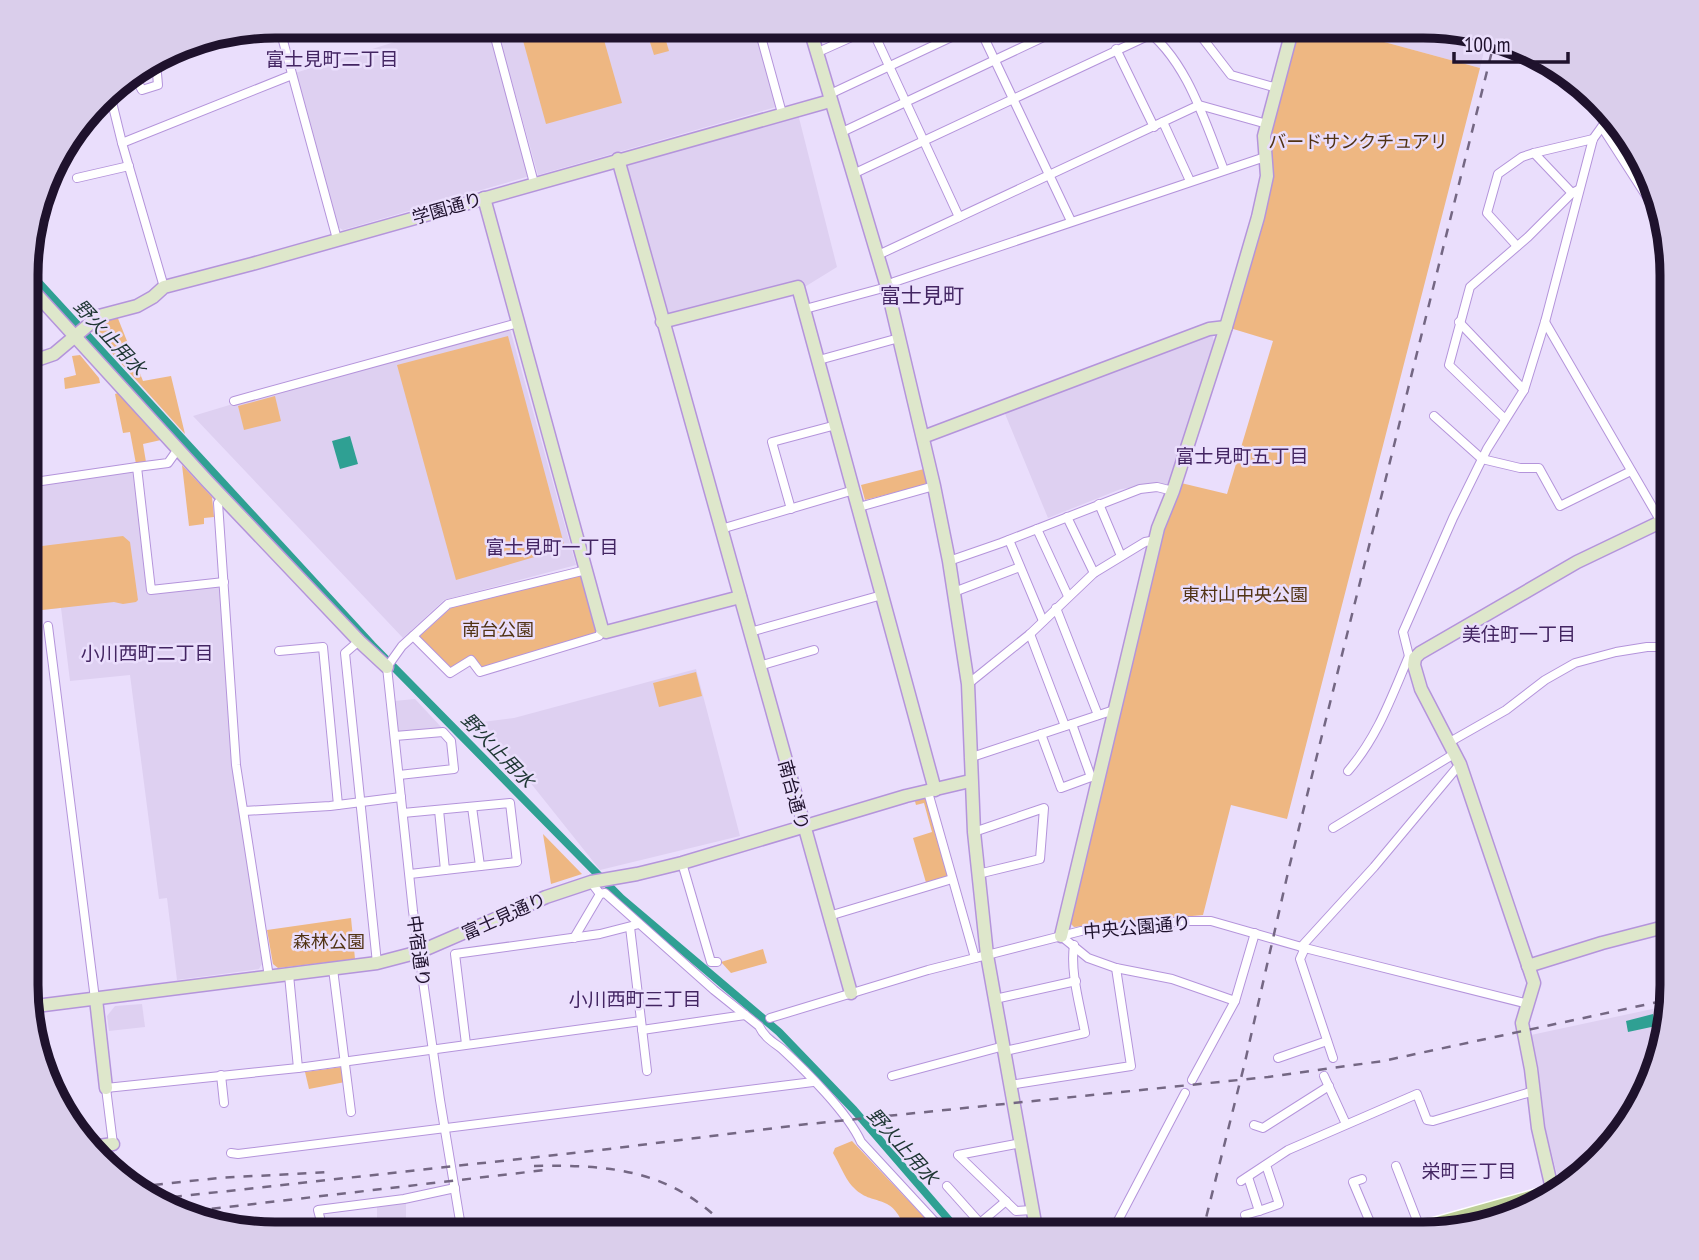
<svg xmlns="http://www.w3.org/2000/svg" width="1699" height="1260" viewBox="0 0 1699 1260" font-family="'PT Sans Narrow','Noto Sans JP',sans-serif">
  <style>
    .built { fill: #ded0f1 }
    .green { fill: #eeb782 }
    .water { fill: #2fa093 }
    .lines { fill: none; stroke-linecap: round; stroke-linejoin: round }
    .canal { stroke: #2fa093; stroke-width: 8 }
    .street-casing { stroke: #b494db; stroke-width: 10 }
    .secondary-casing { stroke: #b494db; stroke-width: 15 }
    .primary-casing { stroke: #fff; stroke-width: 15 }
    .street { stroke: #fff; stroke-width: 8 }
    .secondary { stroke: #dee7cb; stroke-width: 12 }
    .primary { stroke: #bdcf97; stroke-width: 12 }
    .rail { stroke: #746783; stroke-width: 2.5; stroke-dasharray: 9 9; stroke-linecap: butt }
    .labels { text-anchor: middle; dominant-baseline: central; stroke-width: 5; stroke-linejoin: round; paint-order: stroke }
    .park-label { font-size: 18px; fill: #513314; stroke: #eadefc }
    .street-label { font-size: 18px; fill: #1f122d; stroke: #eadefc }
    .neighbourhood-label { font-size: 19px; fill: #432562; stroke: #eadefc }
    .water-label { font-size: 19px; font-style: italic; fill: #1d3532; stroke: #eadefc }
    .quarter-label { font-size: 21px; fill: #432562; stroke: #eadefc }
    .rim { fill: none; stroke: #1f122d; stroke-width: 9 }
  </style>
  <rect width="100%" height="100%" fill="#eadefc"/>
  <g class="built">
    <polygon points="446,26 487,26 530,176 343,230 338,227 295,73"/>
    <polygon points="496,26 754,26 776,107 538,175"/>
    <polygon points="1329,27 1440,27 1487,38 1480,68"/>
    <polygon points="798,114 837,267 803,288 799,280 669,313 665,311 621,162"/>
    <polygon points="510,329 576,565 444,600 403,638 193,416 305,382"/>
    <polygon points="28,332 48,354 28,360"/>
    <polygon points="1211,333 1217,347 1172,481 1167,484 1121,489 1048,518 1003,409"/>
    <polygon points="133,472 135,472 150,593 217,586 220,589 232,760 262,964 259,969 177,980 167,898 159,899 130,675 70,681 61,608 42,610 29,486"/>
    <polygon points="696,669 740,836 600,870 482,722 514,718"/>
    <polygon points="415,699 442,728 397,732 394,701"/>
    <polygon points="142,1004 145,1027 109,1031 107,1016 115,1006"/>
    <polygon points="1671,1005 1654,1080 1611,1149 1579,1173 1574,1170 1557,1174 1545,1127 1538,1066 1531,1035"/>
    <polygon points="406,1202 406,1219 413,1219 414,1226 420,1227 420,1233 377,1233 377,1205"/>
  </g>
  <g class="green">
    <polygon points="519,26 600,26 622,103 546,124"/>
    <polygon points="1297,27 1329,27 1480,68 1287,819 1231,805 1203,915 1074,927 1068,921 1163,523 1181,483 1227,494 1273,341 1230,328 1268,194 1266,136"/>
    <polygon points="664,34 669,51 654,55 649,39"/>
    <polygon points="117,316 143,381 171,376 185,434 90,329 101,321"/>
    <polygon points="508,336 565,548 456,580 397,365"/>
    <polygon points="80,355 99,378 100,383 65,389 64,378 76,375 72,356"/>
    <polygon points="118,393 160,438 161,440 143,444 146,462 136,464 130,432 123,433 115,394"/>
    <polygon points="275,396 281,421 244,430 238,406"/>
    <polygon points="182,465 212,497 214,517 204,518 204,524 189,526"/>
    <polygon points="924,469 928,484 865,500 861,485"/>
    <polygon points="123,536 130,542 138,600 136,602 123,604 114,602 42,610 34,547"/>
    <polygon points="581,574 597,629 595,633 481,669 472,656 451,670 419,637 453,606"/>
    <polygon points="696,672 702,696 659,707 653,683"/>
    <polygon points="27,762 37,829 27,831"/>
    <polygon points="926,791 952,879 927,886 913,838 932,832 924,803 916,805 913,794"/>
    <polygon points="543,834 582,874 551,884"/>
    <polygon points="351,918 355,959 278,968 273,964 267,930"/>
    <polygon points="763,949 767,963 731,973 721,962"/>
    <polygon points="342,1067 345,1082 309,1089 305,1072"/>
    <path d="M852 1141 940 1234H907C892 1188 874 1210 852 1186 845 1178 839 1163 833 1153L835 1148Z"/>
  </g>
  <g class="water">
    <polygon points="350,436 358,464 340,469 332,441"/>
    <polygon points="1653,1014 1656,1026 1628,1032 1626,1021"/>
  </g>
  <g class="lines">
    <polyline class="canal" points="28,271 372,645 621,898 779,1032 854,1110 961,1234"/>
    <g class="street-casing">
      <g id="street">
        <polyline points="279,26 337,239"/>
        <polyline points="492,26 534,183"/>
        <polyline points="758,26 782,113"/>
        <polyline points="871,27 959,217"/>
        <polyline points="979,27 1071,221"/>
        <path d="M1142 27C1186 57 1205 122 1224 170"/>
        <polyline points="1194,27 1231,75 1277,88"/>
        <polyline points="1116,49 1154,127"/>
        <polyline points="816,53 874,27"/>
        <polyline points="134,75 142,90 158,85 156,62"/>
        <polyline points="109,90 122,143 164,287"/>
        <polyline points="828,95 973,27"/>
        <polyline points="1163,122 1190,181"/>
        <polyline points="1602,127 1658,214"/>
        <polyline points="840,133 1065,27"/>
        <polyline points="122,143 292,75"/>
        <polyline points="1534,153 1572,193"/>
        <polyline points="853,174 1152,34 1160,27"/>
        <polyline points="77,178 129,166"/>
        <polyline points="1517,246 1487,213 1498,174 1522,157 1534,153 1593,139"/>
        <polyline points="878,255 1199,105 1267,124"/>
        <polyline points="805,309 887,287 894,282 1265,157"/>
        <polyline points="1459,322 1524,390"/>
        <polyline points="1545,322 1660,520"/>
        <polyline points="819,360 899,338"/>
        <polyline points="234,401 518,323"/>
        <polyline points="1434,416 1482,459 1520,468 1539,468 1560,506 1631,471"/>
        <polyline points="1505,419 1449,365 1470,287 1528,237 1572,193 1578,190"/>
        <polyline points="28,441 36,481"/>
        <polyline points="137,467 168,463 178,449"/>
        <polyline points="28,483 137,467 151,590 224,582"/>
        <polyline points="223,497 218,503 236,765 269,977"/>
        <polyline points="1099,504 1121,556"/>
        <polyline points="859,507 934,486"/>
        <polyline points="791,509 772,442 836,425"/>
        <polyline points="1067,517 1094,573"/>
        <polyline points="721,529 854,490"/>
        <polyline points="1037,529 1068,596"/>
        <polyline points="1009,540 1043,621"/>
        <polyline points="949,561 1001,543 1140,489 1157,487 1173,491"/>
        <polyline points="954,592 1020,567"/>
        <polyline points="1056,608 1098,715"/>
        <polyline points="48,626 95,999"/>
        <polyline points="750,632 882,595"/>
        <polyline points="1030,634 1065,726"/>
        <polyline points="413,636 450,673 471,660 480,672 599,636 602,629"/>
        <polyline points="359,641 345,653 377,963"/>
        <polyline points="279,651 323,647 338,805"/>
        <polyline points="1414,660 1409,656 1403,632 1453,518 1487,449 1524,390 1545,322 1593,139 1606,121"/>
        <polyline points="759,666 814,650"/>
        <polyline points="968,684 1030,634 1094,573 1145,542 1156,540"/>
        <polyline points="1072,724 1091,777"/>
        <polyline points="1041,734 1061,788 1091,777 1098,777"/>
        <polyline points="395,736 443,732 451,741 454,769 399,775"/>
        <polyline points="1448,743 1506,710 1545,680 1575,663 1616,652 1647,647 1665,647 1672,649"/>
        <polyline points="969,758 1114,710"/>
        <path d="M1348 771C1378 736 1391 698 1409 656"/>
        <polyline points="928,792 975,958"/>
        <polyline points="472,807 480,866"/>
        <polyline points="244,811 330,806 401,797"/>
        <polyline points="403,813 510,803 517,862 445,870 439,810"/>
        <polyline points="1333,828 1454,754"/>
        <polyline points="974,832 1044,808 1040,859 978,874"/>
        <polyline points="682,863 711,962 717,962"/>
        <polyline points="410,874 445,870"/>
        <path d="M591 882 600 894 605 893 714 990 759 1026C764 1037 773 1042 782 1049 806 1071 848 1113 861 1142L946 1234"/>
        <polyline points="829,916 952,879"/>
        <polyline points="1669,926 1665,899 1672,883"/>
        <polyline points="630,927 647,1071"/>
        <polyline points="1061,936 1088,958 1116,968 1172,979 1235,1001 1255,933"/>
        <polyline points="574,938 600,894"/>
        <polyline points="1301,947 1374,867 1460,764"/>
        <polyline points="1305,948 1300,959 1333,1058"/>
        <polyline points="333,969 351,1112"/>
        <polyline points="289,975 298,1068"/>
        <polyline points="995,999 1076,981"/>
        <polyline points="770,1018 928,970 1081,931 1185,921 1211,921 1305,948 1528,1004"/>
        <polyline points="642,1030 745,1015"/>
        <polyline points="466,1044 455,954 600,934 639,924"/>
        <path d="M1005 1051 1085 1033C1080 1005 1070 973 1074 945"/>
        <polyline points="1278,1058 1327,1041"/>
        <polyline points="221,1075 224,1103"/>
        <polyline points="892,1076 1004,1046"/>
        <polyline points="1324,1076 1346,1124"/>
        <polyline points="1192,1080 1235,1001"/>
        <polyline points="1010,1085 1131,1066 1116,968"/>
        <polyline points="1254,1125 1263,1128 1329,1086"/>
        <polyline points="1021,1143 958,1155 1016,1211 1032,1210"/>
        <polyline points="113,1144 106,1088 298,1068 641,1021"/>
        <polyline points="231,1153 238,1154 813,1082"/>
        <polyline points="1396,1166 1420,1228"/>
        <polyline points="1248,1177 1259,1211 1279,1204 1266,1165"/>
        <polyline points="1362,1179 1353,1182 1375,1234"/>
        <polyline points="1241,1181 1288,1150 1417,1094 1427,1120 1433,1121 1534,1091"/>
        <polyline points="947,1186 980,1223 1006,1201"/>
        <polyline points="1245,1215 1259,1211"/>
        <polyline points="207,1220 207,1221"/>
        <polyline points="324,1233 318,1210 404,1199 455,1188"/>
        <polyline points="462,1233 440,1100 413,911 387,667 402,646 448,604 586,570"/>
        <polyline points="1111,1234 1185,1093"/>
      </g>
    </g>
    <g class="secondary-casing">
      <g id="secondary">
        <polyline points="809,26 887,287 934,486 949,561 968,684 974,832 987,955 1037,1234"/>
        <polyline points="618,159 851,993"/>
        <polyline points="484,198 602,629 606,632 740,597"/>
        <polyline points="28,285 207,481 359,641 387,667"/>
        <polyline points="662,322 798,287 935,790"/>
        <polyline points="28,363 54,354 99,316 137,306 153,297 164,287 252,264 830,101"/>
        <polyline points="923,437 1209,329 1226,327"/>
        <polyline points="1061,936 1158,528 1173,491 1226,327 1258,217 1267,176 1264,136 1293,27"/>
        <polyline points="1528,966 1602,943 1672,925"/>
        <polyline points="96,999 106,1088"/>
        <polyline points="28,1007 377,963 419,952 546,897 591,882 637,874 682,863 906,796 970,781"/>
        <polyline points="92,1147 113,1144"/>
        <polyline points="1553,1193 1538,1128 1531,1069 1522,1023 1534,983 1460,764 1421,689 1414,665 1415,658 1420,653 1577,562 1673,516"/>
      </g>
    </g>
    <g class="primary-casing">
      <g id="primary">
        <polyline points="1639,154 1648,170"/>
        <polyline points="1475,1221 1539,1204"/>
        <polyline points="1398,1234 1559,1189"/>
      </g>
    </g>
    <use href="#street" class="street"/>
    <use href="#secondary" class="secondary"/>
    <use href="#primary" class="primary"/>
    <g class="rail">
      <path d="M534 1166C614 1164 676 1171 732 1233"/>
      <polyline points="136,1187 218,1178 328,1172"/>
      <polyline points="155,1199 601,1150 799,1125 1268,1077 1383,1061 1672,999"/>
      <polyline points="176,1213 545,1170"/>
      <polyline points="1202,1234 1245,1062 1289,868 1495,39"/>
    </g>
  </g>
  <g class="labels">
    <g class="park-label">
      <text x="1358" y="141">バードサンクチュアリ</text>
      <text x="1245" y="594">東村山中央公園</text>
      <text x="498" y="629">南台公園</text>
      <text x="329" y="941">森林公園</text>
    </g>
    <g class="street-label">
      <text transform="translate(447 208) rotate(-16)">学園通り</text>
      <text transform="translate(794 795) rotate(75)">南台通り</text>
      <text transform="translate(504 916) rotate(-24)">富士見通り</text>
      <text transform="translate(1137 927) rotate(-5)">中央公園通り</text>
      <text transform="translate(419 951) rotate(82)">中宿通り</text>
    </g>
    <g class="neighbourhood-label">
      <text x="332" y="59">富士見町二丁目</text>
      <text x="1242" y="456">富士見町五丁目</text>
      <text x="552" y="547">富士見町一丁目</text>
      <text x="1519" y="634">美住町一丁目</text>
      <text x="147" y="653">小川西町二丁目</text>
      <text x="635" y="999">小川西町三丁目</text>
      <text x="1469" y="1171">栄町三丁目</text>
    </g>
    <g class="water-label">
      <text transform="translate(110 337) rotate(47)">野火止用水</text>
      <text transform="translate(498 750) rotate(46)">野火止用水</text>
      <text transform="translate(903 1146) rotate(48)">野火止用水</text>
    </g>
    <g class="quarter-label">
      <text x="922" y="295">富士見町</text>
    </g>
  </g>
  <path d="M0 0H1699V1260H0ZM275 38H1423A237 237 0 0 1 1660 275V985A237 237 0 0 1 1423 1222H275A237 237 0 0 1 38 985V275A237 237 0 0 1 275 38Z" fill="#daceeb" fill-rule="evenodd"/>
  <path class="rim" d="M275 38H1423A237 237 0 0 1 1660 275V985A237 237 0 0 1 1423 1222H275A237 237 0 0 1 38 985V275A237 237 0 0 1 275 38Z"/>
  <path d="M1454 52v10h114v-10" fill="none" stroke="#1f122d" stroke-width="3.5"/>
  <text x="1464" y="52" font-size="21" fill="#1f122d" stroke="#eadefc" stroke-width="5" paint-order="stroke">100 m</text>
</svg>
